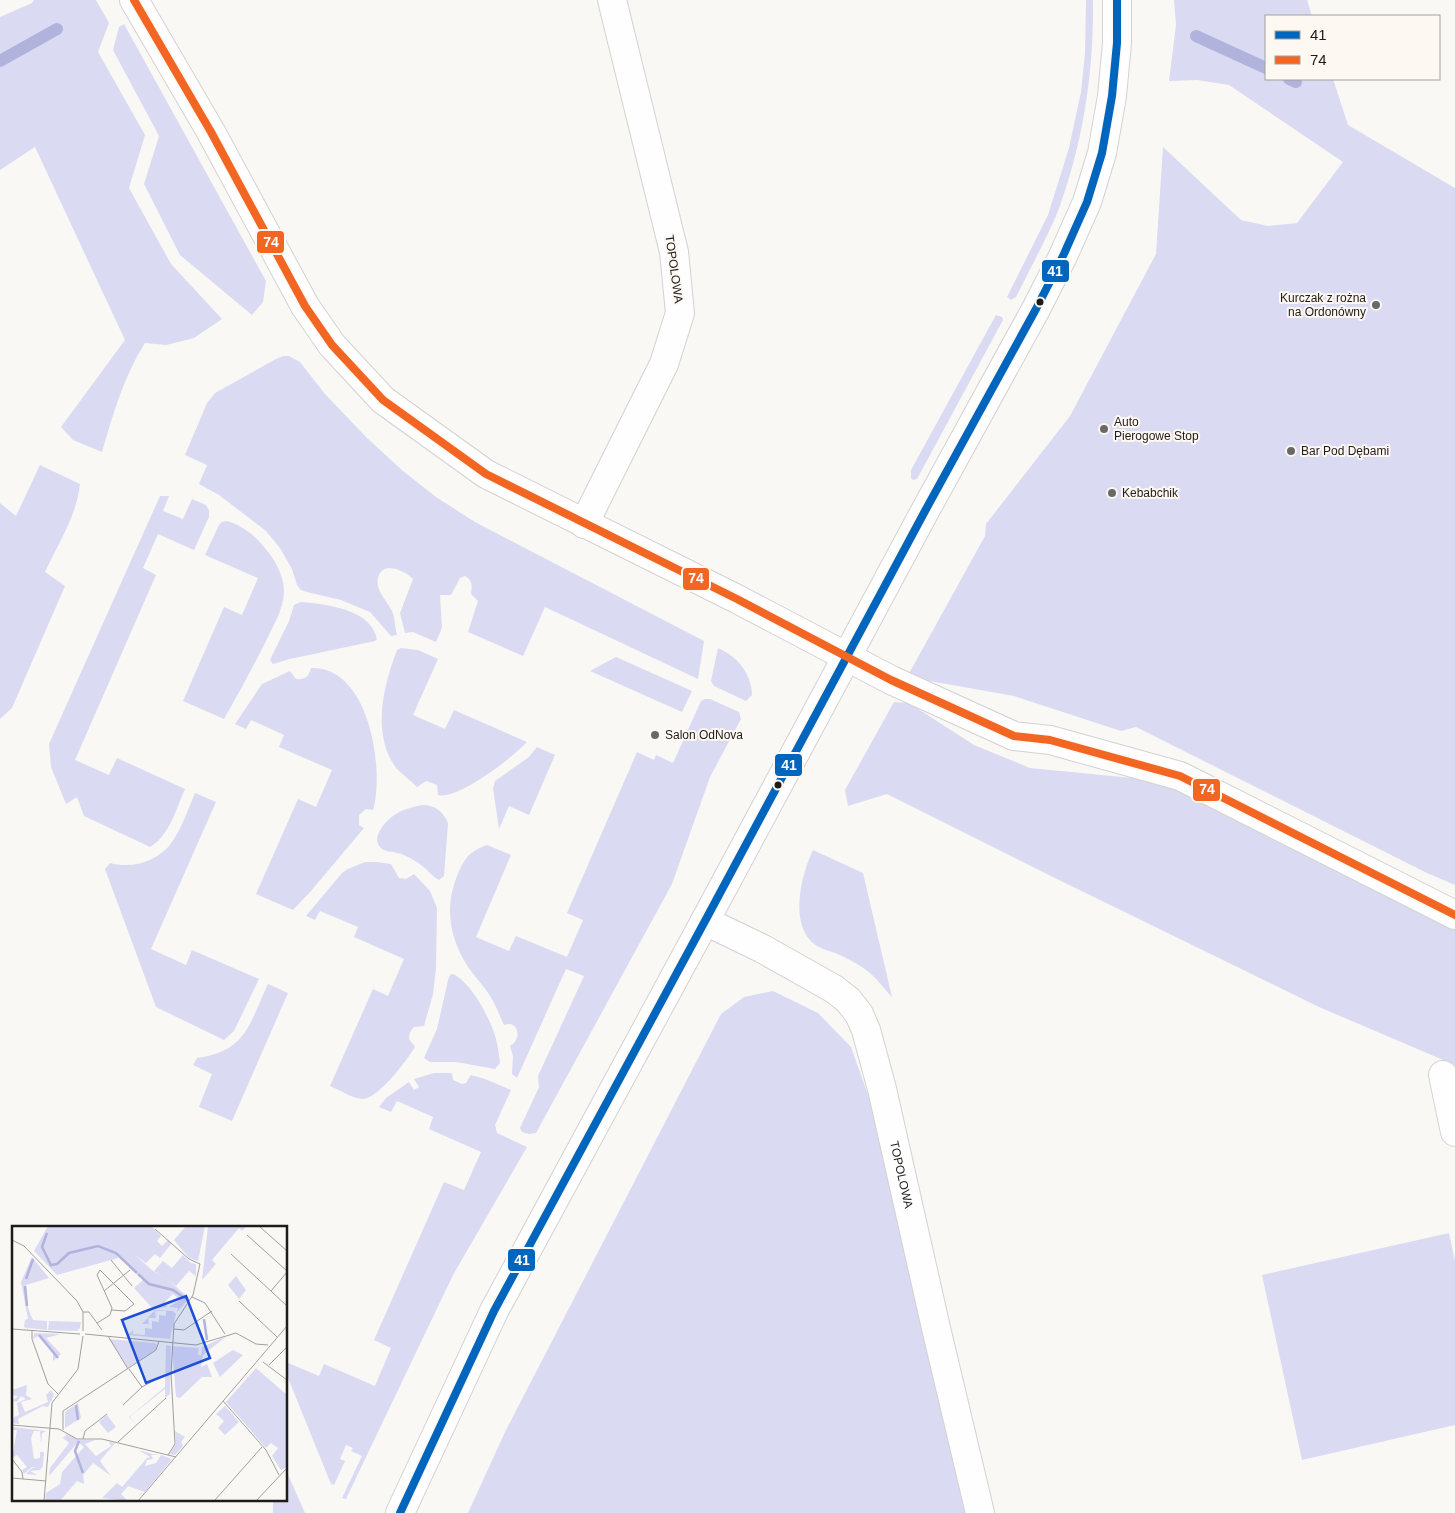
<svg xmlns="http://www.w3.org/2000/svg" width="1455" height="1513" viewBox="0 0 1455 1513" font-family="Arial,sans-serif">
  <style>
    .green { fill: #dadaf3 }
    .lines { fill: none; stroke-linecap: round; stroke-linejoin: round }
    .stream { stroke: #b1b3dc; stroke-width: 12 }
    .street-casing { stroke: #d4d2d0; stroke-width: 30 }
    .secondary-casing { stroke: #d4d2d0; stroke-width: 30 }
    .street { stroke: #fefefe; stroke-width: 28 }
    .secondary { stroke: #fefefe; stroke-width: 28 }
    .bus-1-casing { stroke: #fdf8f2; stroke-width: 11 }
    .bus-2-casing { stroke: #fdf8f2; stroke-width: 11 }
    .bus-1 { stroke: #0065bd; stroke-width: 8 }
    .bus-2 { stroke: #f26522; stroke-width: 8 }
    .bus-dot { fill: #1e1c1a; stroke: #fdf8f2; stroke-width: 2 }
    .poi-dot { fill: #6b6967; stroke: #fdf8f2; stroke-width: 2 }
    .labels { text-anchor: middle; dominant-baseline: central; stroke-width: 4; stroke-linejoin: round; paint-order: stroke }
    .street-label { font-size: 12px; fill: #1e1c1a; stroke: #fdf8f2 }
    .poi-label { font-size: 12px; fill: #1e1c1a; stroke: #fdf8f2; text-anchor: start }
    .inset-river { fill: none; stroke: #b1b3dc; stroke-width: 2.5 }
    .inset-road { fill: none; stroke: #a2a09d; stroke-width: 1 }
    .view { fill: #1d4ed8; fill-opacity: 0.15; stroke: #1d4ed8; stroke-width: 2.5 }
    .inset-edge { fill: none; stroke: #1e1c1a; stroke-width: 2.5 }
    .line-badge { stroke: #fdf8f2; stroke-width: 2 }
    .badge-label { font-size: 14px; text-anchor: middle; font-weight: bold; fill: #fff }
  </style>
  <rect width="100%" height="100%" fill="#faf8f5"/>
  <g class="green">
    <path d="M34 0H96L109 23 98 52 145 135 129 188 171 264 222 319 194 338 166 345 145 343C124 376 113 414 102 452L73 440 61 427 125 340 35 147 0 170V17L32 3Z"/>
    <path d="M1086 0H1093C1094 72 1083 144 1058 211 1046 240 1030 269 1016 297L1011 300 1007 297 1048 215 1069 148 1081 92 1085 53Z"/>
    <polygon points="1174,0 1307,0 1312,16 1266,16 1266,79 1333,79 1348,125 1455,188 1455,885 1427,873 1136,727 1121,731 1014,696 907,677 985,536 986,524 1070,416 1156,254 1163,147 1241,220 1268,226 1297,223 1343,162 1229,85 1197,80 1169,81 1176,25"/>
    <polygon points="124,24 266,281 263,302 252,315 180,255 144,184 159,136 113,50 119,27"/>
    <polygon points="996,315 1002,317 1003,320 917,479 913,480 911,478 911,470"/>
    <path d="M283 356H289L300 362 325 394 366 437 403 471 436 497 475 522 704 641 698 679 545 607 523 656 468 632 478 601 471 594C472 586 473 581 465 576L460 578 451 595H440L442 628 436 642 413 632 405 633 400 613 413 579C407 572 385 561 379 575 373 589 387 600 392 611 395 618 395 628 397 635L391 636 370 612 341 600 307 592 301 590 297 585 292 569 280 548 266 531 219 495 199 484 207 465 185 455 207 403 215 393 276 359Z"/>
    <path d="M40 465 80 484C77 515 58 544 45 572L65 586 12 708 0 719V503L16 516Z"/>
    <path d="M160 496H169L163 511 183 519 192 499 206 505 209 510V517L194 550 158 534 143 568 156 575 75 760 109 775 117 758 185 789C176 809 170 835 150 847L84 816 77 797 66 804 51 767 49 744Z"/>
    <path d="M227 521C241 525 255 535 264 547 274 558 284 575 284 591 284 609 273 626 266 641 253 667 239 693 224 719L183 701 224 607 242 615 258 578 205 555 219 525 222 522Z"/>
    <path d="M301 602C326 604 371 609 377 639L375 641 290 659 273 664 270 660 289 621 294 605Z"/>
    <path d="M401 648 418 650 438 659 413 715 445 729 454 710 527 742C512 758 458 800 438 795L437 785 426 781 417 787C411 781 403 775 397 769 371 736 383 686 397 650Z"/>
    <path d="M718 648C738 657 751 673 752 695L746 701 714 686 711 681Z"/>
    <polygon points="616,657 692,691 682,712 590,671"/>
    <path d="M311 668C369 666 385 768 373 810L366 809 359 815V825L364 828 311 891 293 910 256 894 298 799 316 807 332 770 279 747 284 735 251 720 246 729 235 724 262 684 290 671 296 679C304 680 309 677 311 668Z"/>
    <path d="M705 699H710L739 712 741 719 710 777 672 884 536 1133 529 1134 522 1132 520 1128 539 1087 538 1076 584 976 566 969 517 1078 512 1074 513 1056 510 1046C523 1039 518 1019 504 1025 500 1017 497 1008 493 1001 486 988 476 978 468 967 450 939 444 908 457 876 465 858 468 852 487 845L511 855 476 937 509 951 516 936 567 957 583 920 567 913 637 752 654 760 656 755 673 763 701 701Z"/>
    <polygon points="894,702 909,703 974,745 1030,768 1163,781 1202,798 1455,930 1455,1065 1319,1007 1057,879 887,794 848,806 845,790"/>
    <polygon points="537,747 555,755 529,815 509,806 499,829 493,788 495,781 529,757"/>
    <path d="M195 793 216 802 151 949 186 965 192 950 259 979 234 1031 224 1040 156 1007 105 869 110 863C132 869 158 862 172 842 182 828 188 809 195 793Z"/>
    <path d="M422 805C435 805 443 811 448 823L444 876 439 880C430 875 425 866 415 861 409 857 403 854 397 853 392 851 386 852 382 849 369 838 386 820 396 814 404 809 412 807 422 805Z"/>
    <path d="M813 850 863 873 892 997C885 990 879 981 871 974 864 967 845 957 835 953 829 951 822 949 817 946 788 927 801 875 813 850Z"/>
    <path d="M365 862H376L391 864 399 878 406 879 414 874 430 891 437 908 436 968 433 994 424 1026 414 1027 410 1032 409 1039 415 1047C407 1060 379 1098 363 1099 353 1099 340 1090 330 1086L373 989 388 996 404 959 354 937 358 927 320 911 315 920 306 916 342 873 348 869Z"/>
    <path d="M453 974C472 983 491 1020 496 1039 498 1047 499 1055 500 1063L495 1069 456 1062H430L424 1058 437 1029 448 980 450 975Z"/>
    <path d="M268 984 288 993 232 1121 199 1107 212 1074 193 1065 197 1058C247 1051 249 1024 268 984Z"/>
    <polygon points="773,991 818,1013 851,1047 872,1106 968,1513 468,1513 505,1432 721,1014 744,997"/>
    <polygon points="434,1073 452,1073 453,1080 462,1084 466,1083 471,1075 485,1079 511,1090 495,1125 497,1133 527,1147 453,1275 346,1499 342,1498 362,1456 351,1451 353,1448 346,1445 340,1459 345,1461 334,1485 331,1484 286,1373 286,1362 319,1376 324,1364 375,1386 391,1348 374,1340 444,1182 464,1190 481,1152 429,1129 433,1117 397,1101 391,1112 379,1107 386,1098 409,1082 414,1090 419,1087 414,1079"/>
    <polygon points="1449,1233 1455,1261 1455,1425 1302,1460 1262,1275"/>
    <polygon points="286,1470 305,1513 273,1513 273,1499 286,1499"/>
  </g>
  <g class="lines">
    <g class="stream">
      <polyline points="1196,36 1266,68"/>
      <polyline points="0,61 57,29"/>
      <polyline points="1289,79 1296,82"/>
    </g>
    <g class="street-casing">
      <g id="street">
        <polyline points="134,0 211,132 305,306 332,345 383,400 486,474 737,599 891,680 1014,736 1050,740 1180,776 1455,915"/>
        <polyline points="584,524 664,364 680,313 674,252 612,0"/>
        <path id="s1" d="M705 921 763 949 834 989 848 1000 859 1014 866 1030 882 1089 936 1328 980 1513"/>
        <polyline points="1443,1075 1455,1132"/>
      </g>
    </g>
    <g class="secondary-casing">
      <polyline id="secondary" points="400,1513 494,1311 705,921 925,511 1036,309 1063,256 1087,202 1102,153 1112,96 1117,43 1117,0"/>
    </g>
    <use href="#street" class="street"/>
    <use href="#secondary" class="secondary"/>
    <g class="bus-1-casing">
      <polyline id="bus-1" points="400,1513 494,1311 705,921 925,511 1036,309 1063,256 1087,202 1102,153 1112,96 1117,43 1117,0"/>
    </g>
    <g class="bus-2-casing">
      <polyline id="bus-2" points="134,0 211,132 305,306 332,345 383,400 486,474 737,599 891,680 1014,736 1050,740 1180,776 1455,915"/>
    </g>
    <use href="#bus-1" class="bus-1"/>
    <use href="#bus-2" class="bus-2"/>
  </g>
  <g class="bus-dot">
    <circle cx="1040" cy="302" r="4.5"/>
    <circle cx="778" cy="785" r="4.5"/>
  </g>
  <g class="poi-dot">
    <circle cx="1376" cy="305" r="5"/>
    <circle cx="1104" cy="429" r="5"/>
    <circle cx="1291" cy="451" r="5"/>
    <circle cx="1112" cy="493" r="5"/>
    <circle cx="655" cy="735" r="5"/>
  </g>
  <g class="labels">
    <g class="street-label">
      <text transform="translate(674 269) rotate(82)">TOPOLOWA</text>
      <text stroke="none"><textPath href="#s1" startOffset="348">TOPOLOWA</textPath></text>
    </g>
    <g class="poi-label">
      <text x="1366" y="298" text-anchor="end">Kurczak z rożna<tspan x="1366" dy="14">na Ordonówny</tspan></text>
      <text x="1114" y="422">Auto<tspan x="1114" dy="14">Pierogowe Stop</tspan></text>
      <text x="1301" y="451">Bar Pod Dębami</text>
      <text x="1122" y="493">Kebabchik</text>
      <text x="665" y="735">Salon OdNova</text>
    </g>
  </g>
  <g transform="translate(12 1226)">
    <rect width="275" height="275" fill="#faf8f5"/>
    <path d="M36 0H139L149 10 145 15 150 20 156 14 160 17 148 32 143 28 134 37 122 28 141 45 152 51 142 45 151 35 160 42 171 29 179 37 184 38V50L177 45 164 60 155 53 177 72 175 75 165 86 166 82 157 81 168 74 161 68 153 76 155 81 141 83 122 62 131 54 105 29 106 32 45 49 22 25ZM174 0H193L186 35 177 32 162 14ZM196 0H235L230 5 227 2 200 34 204 38 190 54ZM20 31 37 52 14 59 16 82 21 94 35 95V104L16 102 14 95 16 103 12 101 13 94 16 93 9 56ZM224 50 234 64 227 73 216 59ZM143 84 161 85 164 88 158 113 116 109 121 104V108L133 109V102L140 103V95L147 96V89L154 90V85H143L144 92H136L137 98H130ZM37 95 69 96 68 102 65 105 36 104ZM22 107 49 108 34 112 49 128 41 135V126L26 110 21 113ZM215 110 191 129 189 141 195 138 200 151H190L168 172 164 171 160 120 187 122 186 128 189 130 190 121ZM97 113 143 117 145 119 144 123 116 142ZM154 119 159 120 158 168 153 172V163L121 188 118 191 123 197 117 191 153 161ZM221 124 231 129 208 151 201 137ZM244 142 275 169V241L269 244 260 230 266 222 259 217 254 222 214 176ZM15 159 14 169 20 173 9 176 13 186 36 176 34 169 39 164 42 169 36 181 31 180 6 193 7 198 0 197V192L7 189 5 177 14 173 9 170 5 176 0 175 6 170 0 169V164ZM66 177 69 192 53 202V186ZM213 180 227 196 213 209 206 202 212 195 204 188ZM95 189 104 201 96 207 87 196ZM0 201 34 205 30 207 29 218 28 205H22L19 212 22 233 28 232V226H32L31 240 28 244 18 245 25 249 14 248 20 242H24L20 241 12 248 10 244 15 241 5 229 0 232 5 204H0ZM163 205 173 211 169 216 171 220 163 229 157 228 164 218ZM55 208 66 214H83L73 218 84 230 99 220 97 216 103 217 88 235 99 250 81 237 71 249 72 258 65 255 48 275H33L34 267 48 258 50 246 72 221 66 216 37 250 38 242 57 217 51 212ZM128 225H130L140 228 147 229H139L141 233 135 234 133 240 144 237 149 229 160 233 133 266 116 260 109 268 116 275 90 272 105 257 110 261 135 232 138 231Z" fill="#dadaf3"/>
    <path class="inset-river" d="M35 7 30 21 39 39 45 38 57 27 86 20 104 27 125 47M126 48 137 58 161 64 174 73M14 53 21 33M13 60 15 80M192 93 195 114M27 109 46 132M64 179 66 194M67 215 63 225 71 247"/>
    <path class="inset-road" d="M247 0 275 25M143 3 177 33 188 38 181 69 162 98 159 147 163 218 156 229M235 9 275 45M0 14 12 20 65 75 71 86V105M219 28 275 80M99 34 120 60M92 65 118 44M259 65 275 46M180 71 193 77 213 108M227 75 265 111M71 86H77L90 104M85 97 98 89 100 82 85 49 88 44 122 78 113 85 99 84M0 103 68 108M162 103 172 104 200 85M20 104V113L36 158 46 168M73 108 184 119 224 107 244 118 256 119M96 110 116 143M251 136 275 154M257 139 275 121M117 143 130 161 152 149M211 175 254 224 267 249M111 179 130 161M0 199 47 203 65 213H90L164 231M51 204V185L144 124 147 115M71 213 73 205 95 188M106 216 154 172M0 233 10 246 11 253M0 252 34 255M203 274 250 221M32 275 40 177 66 143 71 110M126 275 275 100M244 275 275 242"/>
    <path class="view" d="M174 70 198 132 134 157 110 94Z"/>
    <rect width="275" height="275" class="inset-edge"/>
  </g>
  <g class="line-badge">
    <rect x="256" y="230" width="29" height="24" rx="5" fill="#f26522"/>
    <rect x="1041" y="259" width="29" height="24" rx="5" fill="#0065bd"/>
    <rect x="682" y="567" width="28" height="24" rx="5" fill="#f26522"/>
    <rect x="774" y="753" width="29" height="24" rx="5" fill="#0065bd"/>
    <rect x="1192" y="778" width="29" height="24" rx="5" fill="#f26522"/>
    <rect x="507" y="1248" width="29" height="24" rx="5" fill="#0065bd"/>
  </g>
  <g class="badge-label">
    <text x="271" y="247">74</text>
    <text x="1055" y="276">41</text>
    <text x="696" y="583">74</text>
    <text x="789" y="770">41</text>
    <text x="1207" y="794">74</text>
    <text x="522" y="1265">41</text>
  </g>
  <rect x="1265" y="15" width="175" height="65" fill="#fdf8f2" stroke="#a4a09c"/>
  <rect x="1275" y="31" width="25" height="8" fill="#0065bd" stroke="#a4a09c"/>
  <text x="1310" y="40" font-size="15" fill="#1e1c1a">41</text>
  <rect x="1275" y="56" width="25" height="8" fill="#f26522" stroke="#a4a09c"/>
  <text x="1310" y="65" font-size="15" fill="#1e1c1a">74</text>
</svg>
